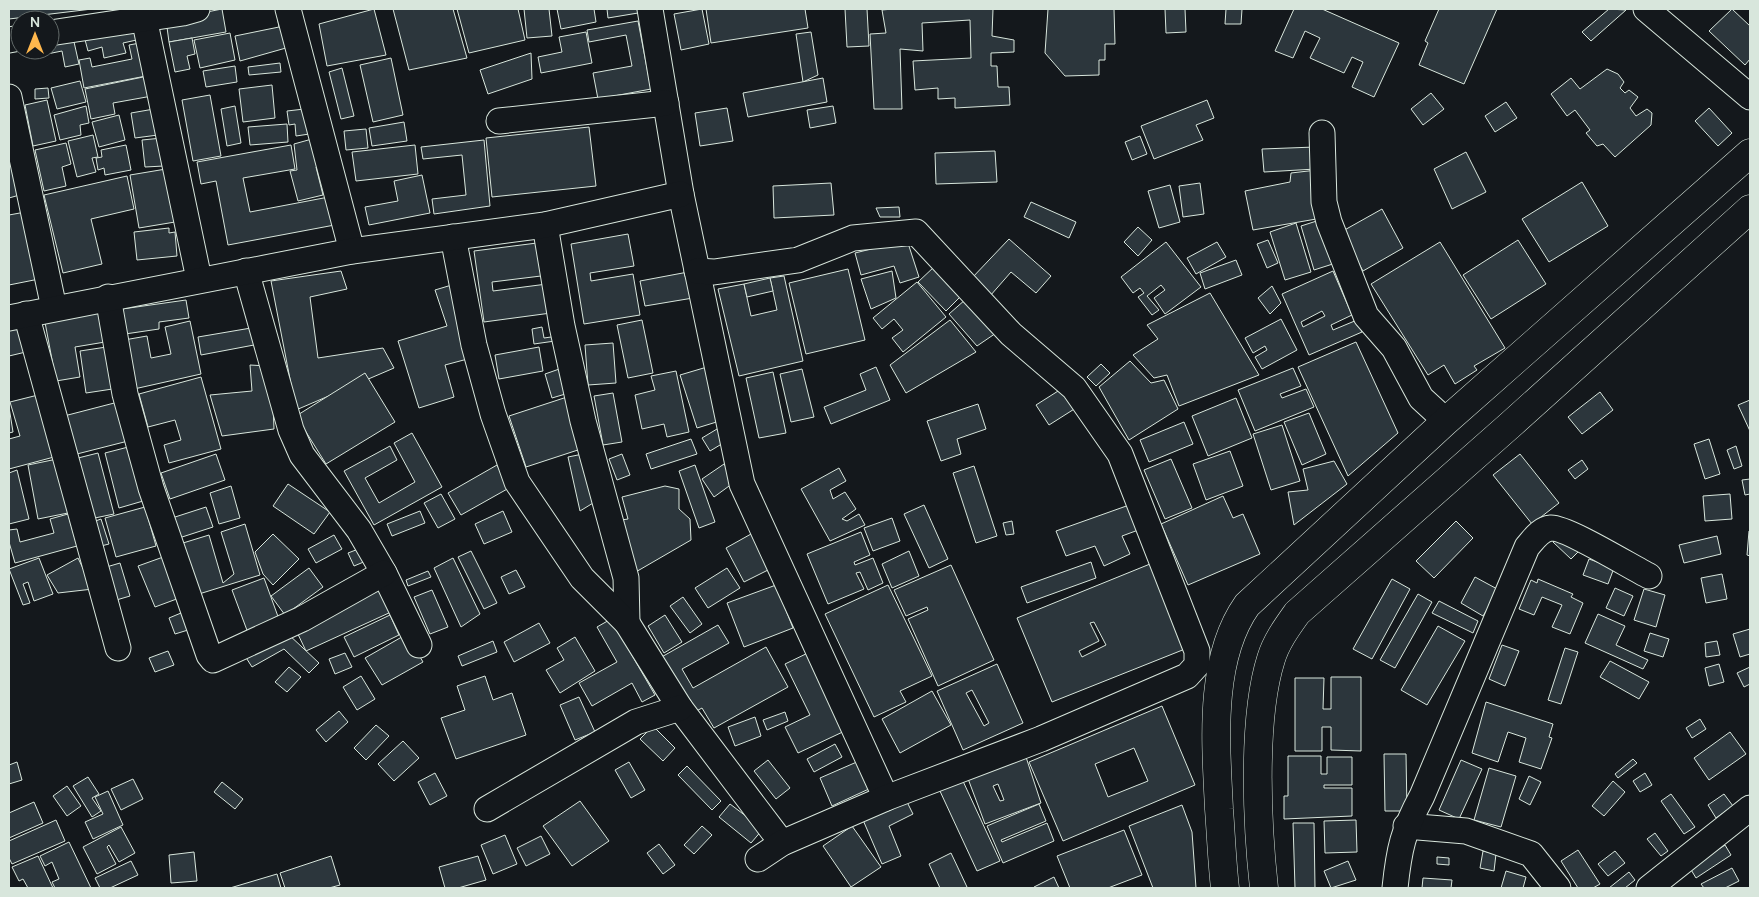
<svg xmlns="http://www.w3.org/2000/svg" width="1759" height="897" viewBox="0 0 1759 897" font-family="Manrope,sans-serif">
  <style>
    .building { fill: #2c363c; stroke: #d8e6dc; fill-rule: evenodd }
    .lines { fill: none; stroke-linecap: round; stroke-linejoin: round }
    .minor-casing { stroke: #d8e6dc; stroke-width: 27 }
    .tertiary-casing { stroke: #d8e6dc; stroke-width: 29 }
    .minor { stroke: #14181c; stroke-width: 25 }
    .tertiary { stroke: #14181c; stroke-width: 28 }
  </style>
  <rect width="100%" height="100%" fill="#14181c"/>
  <g class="building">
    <polygon points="9,9 92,9 9,19"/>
    <polygon points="222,9 226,32 169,42 166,20"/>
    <polygon points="374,9 386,55 327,66 319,24"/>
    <polygon points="393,9 453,9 467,58 409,70"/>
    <polygon points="457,9 518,9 525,40 469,53"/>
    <polygon points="524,9 549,9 552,36 527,38"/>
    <polygon points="557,9 594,9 596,22 561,29"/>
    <polygon points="607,9 637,9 638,13 608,18"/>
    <polygon points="702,9 709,44 681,50 674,14"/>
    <polygon points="706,9 805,9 808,28 711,43"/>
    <polygon points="845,9 867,9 869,46 847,47"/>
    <polygon points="893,9 993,9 992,36 1014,40 1014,52 991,53 991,66 997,66 998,87 1009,87 1010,105 955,108 955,98 938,99 938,88 915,90 913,61 971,58 970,20 922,23 923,51 900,49 902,109 874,109 870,34 886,33 882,10"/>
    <polygon points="1048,9 1114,9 1115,44 1105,44 1105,60 1099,60 1099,75 1065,76 1045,53"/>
    <polygon points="1165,9 1185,9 1186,32 1166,33"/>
    <polygon points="1226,9 1242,9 1241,24 1225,24"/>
    <polygon points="1294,9 1322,9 1399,43 1374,97 1352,87 1363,62 1352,57 1344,73 1310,58 1320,38 1305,31 1293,58 1275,51"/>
    <polygon points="1439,9 1497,9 1464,84 1419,65 1428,43 1425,41"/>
    <polygon points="1609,9 1626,10 1591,41 1582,32"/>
    <polygon points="1732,9 1750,26 1750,59 1745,65 1709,31"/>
    <polygon points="285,14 293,46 240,61 235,36 279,27 277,15"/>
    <polygon points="638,21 651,89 598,99 593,73 632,66 626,35 589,42 587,30"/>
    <polygon points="137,24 141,39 123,43 126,53 104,58 102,47 88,51 84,36"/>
    <polygon points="586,32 592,63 541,73 538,57 562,52 559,37"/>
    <polygon points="811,32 818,75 803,82 796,34"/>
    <polygon points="72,33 79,64 65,67 62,51 37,56 36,50 50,50 50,37"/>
    <polygon points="230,33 235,60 200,68 194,40"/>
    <polygon points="192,38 195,54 187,56 190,69 175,72 169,42"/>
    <polygon points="140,43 146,76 84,88 79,60 90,58 92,67 132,59 129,45"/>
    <polygon points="531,53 532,79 488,94 480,70"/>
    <polygon points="391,58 403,115 373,122 360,65"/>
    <polygon points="280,63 281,72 249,75 248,67"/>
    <polygon points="235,66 237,82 206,87 203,71"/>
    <polygon points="342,68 354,116 341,119 329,72"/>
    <polygon points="1607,69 1618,74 1624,82 1620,88 1625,93 1629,90 1638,97 1630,108 1636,116 1647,109 1652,113 1651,125 1615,157 1603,144 1597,146 1586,133 1590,130 1575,110 1567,116 1551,94 1571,78 1580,89"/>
    <polygon points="148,76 152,96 113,103 115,114 91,119 85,89"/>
    <polygon points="823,78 827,102 748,117 743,93"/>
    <polygon points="80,81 86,102 57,109 51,88"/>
    <polygon points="272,85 275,118 243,122 239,89"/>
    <polygon points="48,88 49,98 35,99 35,89"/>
    <polygon points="1431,93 1444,109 1423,125 1411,109"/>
    <polygon points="210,95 221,156 193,161 182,100"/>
    <polygon points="47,100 56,141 33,146 25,105"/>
    <polygon points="1207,100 1214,118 1196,125 1203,140 1154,159 1141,126"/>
    <polygon points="1506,102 1517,118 1495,132 1485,116"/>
    <polygon points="86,106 89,123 80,125 81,135 60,140 54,115"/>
    <polygon points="235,106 241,143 227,146 221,109"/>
    <polygon points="833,106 836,123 810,128 807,110"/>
    <polygon points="313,108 316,133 296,136 295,124 289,125 287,111"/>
    <polygon points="727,108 733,141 700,146 695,113"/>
    <polygon points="1709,108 1732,133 1718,146 1695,121"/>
    <polygon points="154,109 158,135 135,138 131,113"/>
    <polygon points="119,115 125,140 99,147 92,122"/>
    <polygon points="404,122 407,141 372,146 369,128"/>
    <polygon points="287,124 288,142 250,145 248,127"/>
    <polygon points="589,127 596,186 492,197 486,138"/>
    <polygon points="366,129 368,148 346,150 344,131"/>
    <polygon points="93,135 98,157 92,158 96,172 77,177 68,141"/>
    <polygon points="1140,136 1147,154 1132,160 1125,142"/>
    <polygon points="319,137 324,163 316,167 323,195 298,201 290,171 297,170 294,144"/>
    <polygon points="162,138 164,166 145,167 142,140"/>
    <polygon points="484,140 490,206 434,214 432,199 466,195 462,155 423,159 421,147"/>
    <polygon points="66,143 71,164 62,167 66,186 44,191 35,150"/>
    <polygon points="126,145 131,170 105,175 104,168 98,170 96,158 102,157 101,150"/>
    <polygon points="291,145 295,169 243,178 250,212 334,196 340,224 228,245 216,181 201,184 197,162"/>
    <polygon points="415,145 418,174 356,181 352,152"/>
    <polygon points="1315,147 1316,169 1264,172 1262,149"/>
    <polygon points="995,151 997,182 936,184 935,153"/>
    <polygon points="1466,152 1486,192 1452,209 1434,169"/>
    <polygon points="22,162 30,192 9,198 9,165"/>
    <polygon points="166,169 175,222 139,228 130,175"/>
    <polygon points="1317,170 1322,218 1253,230 1245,191 1290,182 1291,173"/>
    <polygon points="422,175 430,213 369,225 365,207 398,201 394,181"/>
    <polygon points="127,176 134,209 91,219 102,264 63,273 44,195"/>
    <polygon points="1582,182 1608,226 1549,262 1522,219"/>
    <polygon points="831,183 834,215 774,218 773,186"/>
    <polygon points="1200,183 1204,214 1183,217 1179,186"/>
    <polygon points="1170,185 1180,222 1159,228 1148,191"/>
    <polygon points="1031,202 1076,222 1069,238 1024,217"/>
    <polygon points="899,207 900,217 880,217 876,208"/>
    <polygon points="1382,209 1403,248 1363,271 1341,232"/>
    <polygon points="36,210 49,277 9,285 9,215"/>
    <polygon points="1326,218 1339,262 1314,270 1301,226"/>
    <polygon points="1296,223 1311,272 1285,280 1270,232"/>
    <polygon points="1138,227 1152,240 1138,256 1124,242"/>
    <polygon points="169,228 169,233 175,232 177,256 137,260 134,232"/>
    <polygon points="628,234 634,266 590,273 591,281 633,274 640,315 584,324 571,244"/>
    <polygon points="1009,239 1051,276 1036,293 1011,272 990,296 971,279"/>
    <polygon points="907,240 919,277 900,283 894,266 861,275 855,253"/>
    <polygon points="1268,240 1278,263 1267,268 1257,244"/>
    <polygon points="1518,240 1546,284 1491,319 1463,275"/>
    <polygon points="1166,242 1201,287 1165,314 1154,298 1165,290 1161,285 1147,296 1159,310 1152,315 1138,297 1144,293 1140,288 1133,293 1121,277"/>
    <polygon points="1217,242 1226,257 1196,274 1187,258"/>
    <polygon points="1440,242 1505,348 1474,366 1477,370 1455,384 1444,365 1428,375 1371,284"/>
    <polygon points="537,243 541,276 492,282 493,291 547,284 551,313 484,322 474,251"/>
    <polygon points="1236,260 1242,275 1205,289 1200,273"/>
    <polygon points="935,266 963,294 946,311 918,282"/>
    <polygon points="848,269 865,340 806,354 789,283"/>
    <polygon points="341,271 347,289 310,297 318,358 383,348 394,368 296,410 271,281"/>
    <polygon points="892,271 896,298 871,309 861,279"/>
    <path d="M1333 271 1352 315 1331 325 1333 330 1357 320 1362 332 1309 355 1282 294ZM1322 311 1325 316 1303 327 1301 322Z"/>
    <polygon points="688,272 693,298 645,306 640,281"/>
    <polygon points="784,276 803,361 739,376 718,289 744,284 751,316 777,310 770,278"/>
    <polygon points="770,278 773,291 747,297 744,284"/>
    <polygon points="917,282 946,317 903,352 892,338 903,330 894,319 882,329 873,318"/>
    <polygon points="455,284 475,357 445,365 454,397 419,408 398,341 447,326 435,290"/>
    <polygon points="1272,286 1281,303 1270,314 1258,298"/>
    <polygon points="1210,293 1259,375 1179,406 1167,375 1154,378 1133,355 1158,339 1147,325"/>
    <polygon points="966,299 999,331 977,346 949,314"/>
    <polygon points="186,300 189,318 159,322 159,329 125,334 122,309"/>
    <polygon points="107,312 111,341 75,347 80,377 56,381 44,317"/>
    <polygon points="22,318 30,351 9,356 9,322"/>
    <polygon points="1281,319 1297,350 1262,369 1255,357 1267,350 1265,346 1253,353 1245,338"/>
    <polygon points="642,320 653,373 628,378 617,325"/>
    <polygon points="950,320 976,352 906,393 890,365"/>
    <polygon points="190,321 201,374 134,389 124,340 147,336 151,358 171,354 165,327"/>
    <polygon points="542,327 544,338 558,336 555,341 534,344 532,329"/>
    <polygon points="251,328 254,345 201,355 198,337"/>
    <polygon points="1356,342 1398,433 1348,476 1298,367"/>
    <polygon points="613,343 616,383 588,385 585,345"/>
    <polygon points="113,346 119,388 86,393 80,351"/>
    <polygon points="539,347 543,371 499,379 495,355"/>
    <polygon points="1130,361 1151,383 1164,380 1178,409 1129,440 1099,387"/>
    <polygon points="1101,364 1110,373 1096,386 1087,377"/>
    <polygon points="250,365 267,366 273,405 274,429 222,436 210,395 252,391"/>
    <polygon points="565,367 572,392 552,398 545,374"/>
    <polygon points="707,367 723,420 697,428 680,375"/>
    <polygon points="876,367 890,400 831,424 824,407 866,390 860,374"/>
    <polygon points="1293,368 1301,386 1280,394 1282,398 1306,389 1314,407 1255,431 1238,390"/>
    <polygon points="802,369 814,417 791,422 780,374"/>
    <polygon points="676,371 689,432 667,437 664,424 642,429 635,395 655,390 651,376"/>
    <polygon points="773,372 786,433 759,438 746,378"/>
    <polygon points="365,373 395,422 326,464 296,416"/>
    <polygon points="201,377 221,449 169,463 164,445 181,440 175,420 148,427 139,394"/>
    <polygon points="1066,386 1079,406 1049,425 1036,405"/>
    <polygon points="1600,392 1613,410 1582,434 1568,417"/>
    <polygon points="613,393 622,442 603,445 594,396"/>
    <polygon points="38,395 54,457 9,469 9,439 20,436 10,402"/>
    <polygon points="570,396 587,447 526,467 509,416"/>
    <polygon points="1236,398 1252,438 1208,456 1192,416"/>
    <polygon points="1750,400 1750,431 1738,405"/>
    <polygon points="122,401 132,440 73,455 64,416"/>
    <polygon points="978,404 986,429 957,439 961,454 941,461 927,421"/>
    <polygon points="9,407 13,432 9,433"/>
    <polygon points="1309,413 1326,454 1302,465 1284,422"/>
    <polygon points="1184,422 1193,444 1149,462 1140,440"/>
    <polygon points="1282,425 1300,481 1271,490 1253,434"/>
    <polygon points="717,429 725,442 710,451 702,438"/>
    <polygon points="412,433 442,487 374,525 344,471 390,446 397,460 365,478 379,503 415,482 394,443"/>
    <polygon points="691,439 697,454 651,469 646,454"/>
    <polygon points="1709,439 1720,474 1705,479 1694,444"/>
    <polygon points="136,445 150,499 119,508 105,453"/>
    <polygon points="1736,446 1742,466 1734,469 1727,450"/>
    <polygon points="1230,451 1243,486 1206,500 1193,464"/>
    <polygon points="98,453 114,514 90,519 74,459"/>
    <polygon points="588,453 598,500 580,511 568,457"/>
    <polygon points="216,454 225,480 170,499 161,473"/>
    <polygon points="622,454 630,475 617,480 609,459"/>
    <polygon points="1520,454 1559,503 1532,524 1493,475"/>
    <polygon points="57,459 68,513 38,519 28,465"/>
    <polygon points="1171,459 1192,508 1165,519 1144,470"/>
    <polygon points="1582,460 1588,469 1575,479 1568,470"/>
    <polygon points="1334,461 1347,484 1294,525 1288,492 1308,490 1303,469"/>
    <polygon points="724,464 736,481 714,497 702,479"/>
    <polygon points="497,465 509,488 461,515 448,493"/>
    <polygon points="695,465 715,522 699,528 679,471"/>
    <polygon points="974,466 997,536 976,543 953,473"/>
    <polygon points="839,468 846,481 830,490 833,499 845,492 856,509 842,519 847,521 859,514 865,525 830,541 801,489"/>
    <polygon points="17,470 29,519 9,524 9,473"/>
    <polygon points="1750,479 1750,494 1745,495 1742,480"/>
    <polygon points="288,484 330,512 314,534 273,506"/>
    <polygon points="231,486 240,518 219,524 210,493"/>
    <polygon points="665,486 679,489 679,509 690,519 691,540 634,573 621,520 628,519 622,497"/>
    <polygon points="441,494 455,519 438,528 424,503"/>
    <polygon points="1730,494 1732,519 1705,521 1703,496"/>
    <polygon points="1223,496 1233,518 1243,514 1260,554 1188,585 1161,524"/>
    <polygon points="1132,504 1141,529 1122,536 1130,554 1104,566 1095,546 1066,556 1056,531"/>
    <polygon points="924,505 948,559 929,568 904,514"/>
    <polygon points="145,507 156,546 116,557 105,518"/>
    <polygon points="206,507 213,527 179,538 172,518"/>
    <polygon points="420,511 425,523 392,536 387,524"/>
    <polygon points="503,511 512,532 484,544 475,524"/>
    <polygon points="68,514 77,546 15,563 9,542 9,530 17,529 20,542 54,533 50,519"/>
    <polygon points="892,518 900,541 873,551 864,528"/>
    <polygon points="101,519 109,544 97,547 90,523"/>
    <polygon points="1012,521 1014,534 1006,535 1003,523"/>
    <polygon points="1456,521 1473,538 1434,578 1416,561"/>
    <polygon points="245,524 260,575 199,594 183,543 209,535 223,583 234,574 221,532"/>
    <polygon points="1749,531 1750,531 1750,556 1747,555"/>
    <polygon points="861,532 870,555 854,562 855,565 873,558 883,583 868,590 860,572 856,573 864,589 828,604 807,554"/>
    <polygon points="273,534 299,559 273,585 263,574 255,552"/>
    <polygon points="751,534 770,569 744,582 726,548"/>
    <polygon points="1560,534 1579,551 1571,559 1553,542"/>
    <polygon points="334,535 342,549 316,563 308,549"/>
    <polygon points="1717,536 1721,554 1684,563 1679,545"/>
    <polygon points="361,548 366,561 354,566 348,553"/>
    <polygon points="471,551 497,603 484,609 458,557"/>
    <polygon points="909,551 919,576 892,588 882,564"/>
    <polygon points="166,556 182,597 155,607 138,566"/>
    <polygon points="39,558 53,594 34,601 28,582 23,584 30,603 23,605 9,569"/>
    <polygon points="78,558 93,589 58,593 47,575"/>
    <polygon points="453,558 480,614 461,627 434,568"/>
    <polygon points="1589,559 1614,568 1608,584 1583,575"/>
    <polygon points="1091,562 1096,578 1027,603 1021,587"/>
    <polygon points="120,563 130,596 113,601 103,568"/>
    <path d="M1150 564 1185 649 1052 702 1017 618ZM1094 622 1106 645 1082 657 1079 651 1099 641 1090 623Z"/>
    <polygon points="951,565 994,660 938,686 908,619 928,610 927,607 906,616 894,590"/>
    <polygon points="309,568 323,587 285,615 271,596"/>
    <polygon points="727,568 740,588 708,608 695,588"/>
    <polygon points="516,570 525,587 509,594 501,577"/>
    <polygon points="428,571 431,577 408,586 406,580"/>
    <polygon points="1722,574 1727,599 1706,603 1701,578"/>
    <polygon points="1475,577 1499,590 1483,616 1461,603"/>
    <polygon points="264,578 280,622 248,633 232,590"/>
    <polygon points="1392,579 1410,589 1372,659 1353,649"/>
    <polygon points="1538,579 1573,594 1571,597 1583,603 1570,634 1552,627 1562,605 1542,597 1534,615 1519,609 1531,580 1537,583"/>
    <polygon points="776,585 793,628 744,647 727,603"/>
    <polygon points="888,585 932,676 900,691 906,702 874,717 825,614"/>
    <polygon points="1615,588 1633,596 1624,616 1606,608"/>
    <polygon points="380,589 391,612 306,651 295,628"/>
    <polygon points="1644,589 1665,595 1656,627 1634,620"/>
    <polygon points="432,590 448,627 430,634 414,597"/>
    <polygon points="1418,594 1432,602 1395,668 1380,660"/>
    <polygon points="683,597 702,624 690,633 670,606"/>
    <polygon points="1439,601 1478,621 1473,633 1432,613"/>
    <polygon points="181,613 188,630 175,634 169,618"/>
    <polygon points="1598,614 1625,626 1616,645 1648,660 1643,669 1585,643"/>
    <polygon points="390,615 399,635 354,657 344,637"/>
    <polygon points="665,615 682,642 664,653 648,626"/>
    <polygon points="611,619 655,695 642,702 632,683 592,706 579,683 617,662 597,627"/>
    <polygon points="539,623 550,643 514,662 504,642"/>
    <polygon points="718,625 729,643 682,669 693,688 766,647 788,687 714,728 702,708 689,715 658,659"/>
    <polygon points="1438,626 1465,641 1427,705 1401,690"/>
    <polygon points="1750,629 1750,654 1740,657 1733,634"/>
    <polygon points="287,633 319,663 309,673 284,649 252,667 245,656"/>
    <polygon points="1650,633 1669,639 1663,657 1644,651"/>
    <polygon points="407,634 423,662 382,685 365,658"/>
    <polygon points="575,637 595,671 560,693 546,670 564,660 557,648"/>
    <polygon points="493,641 497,652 462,666 458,656"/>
    <polygon points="1717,641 1720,655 1706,657 1705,643"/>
    <polygon points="1502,645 1519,651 1505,686 1489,679"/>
    <polygon points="1565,648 1578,652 1561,704 1548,700"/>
    <polygon points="168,651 174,665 155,672 149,658"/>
    <polygon points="812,651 849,729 798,753 785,727 810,715 785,664"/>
    <polygon points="345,653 352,667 335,674 329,659"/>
    <polygon points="1610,661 1649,682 1639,699 1600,677"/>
    <path d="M997 664 1023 723 963 750 937 691ZM972 690 989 723 984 726 966 693Z"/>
    <polygon points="1719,664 1724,682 1709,686 1705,668"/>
    <polygon points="289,667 301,677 287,692 275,682"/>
    <polygon points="1750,667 1750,684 1744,687 1737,673"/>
    <polygon points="361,676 375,699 357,710 343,687"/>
    <polygon points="485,676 493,700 512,693 526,735 456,759 441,718 465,710 457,686"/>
    <polygon points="1331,677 1361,677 1361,751 1331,750 1331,727 1322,727 1322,751 1295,751 1295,678 1324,678 1323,709 1331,709"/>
    <polygon points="932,691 951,725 900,753 882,719"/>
    <polygon points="579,697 595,732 575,740 560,705"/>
    <polygon points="1486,702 1553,724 1549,737 1552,738 1541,769 1519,762 1526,738 1508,732 1498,762 1472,753"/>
    <path d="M1162 706 1195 785 1063 841 1029 762ZM1134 748 1148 781 1108 797 1095 764Z"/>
    <polygon points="339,711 348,722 326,742 316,730"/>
    <polygon points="785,712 788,721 767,730 763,720"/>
    <polygon points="755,717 761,736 735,746 728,727"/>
    <polygon points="1700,719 1706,729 1692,738 1686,728"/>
    <polygon points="376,725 389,736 366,760 354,748"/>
    <polygon points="653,726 675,748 663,761 640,739"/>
    <polygon points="1730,732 1746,754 1709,780 1694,758"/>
    <polygon points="403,741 419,758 394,781 378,764"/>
    <polygon points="835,744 842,757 814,772 807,759"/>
    <polygon points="1384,754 1406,754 1407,811 1385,811"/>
    <polygon points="1288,756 1321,756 1321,774 1327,774 1327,757 1352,757 1352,785 1324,785 1324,788 1352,788 1352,816 1284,819 1284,796 1288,796"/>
    <path d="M1026 757 1041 803 985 824 967 776ZM998 784 1004 800 1000 801 993 786Z"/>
    <polygon points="1633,759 1637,763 1618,778 1615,774"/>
    <polygon points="768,760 790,788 776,799 754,771"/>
    <polygon points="1461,760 1482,769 1459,819 1439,810"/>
    <polygon points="859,761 871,788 832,806 820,778"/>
    <polygon points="17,762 22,780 9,784 9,765"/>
    <polygon points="629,762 645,790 631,798 615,770"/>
    <polygon points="687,766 721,801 712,810 678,775"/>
    <polygon points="1489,768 1516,776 1501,827 1474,820"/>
    <polygon points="435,773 447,796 430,805 418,782"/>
    <polygon points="1645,773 1652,785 1640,792 1633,781"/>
    <polygon points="1529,776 1541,782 1530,805 1519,799"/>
    <polygon points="88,777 99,794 92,798 101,811 92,817 73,786"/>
    <polygon points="133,779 143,799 121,810 111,789"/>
    <polygon points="962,779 1000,861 977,871 939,789"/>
    <polygon points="1613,781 1625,792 1604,816 1592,806"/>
    <polygon points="222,782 243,799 235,809 214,792"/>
    <polygon points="67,786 81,806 67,816 53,796"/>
    <polygon points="108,791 123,825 93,839 85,822 103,814 95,797"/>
    <polygon points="1671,794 1695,827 1684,834 1661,801"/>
    <polygon points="1724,794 1733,806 1716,818 1708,805"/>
    <polygon points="906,800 913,814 889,826 901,856 882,864 863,820"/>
    <polygon points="580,801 609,841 572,866 543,826"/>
    <polygon points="34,802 43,823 9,838 9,813"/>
    <polygon points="730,804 763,829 751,843 719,817"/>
    <polygon points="1039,804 1046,821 1001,840 1002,842 1047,823 1054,841 1003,863 987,826"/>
    <polygon points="1182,805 1192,832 1196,888 1153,888 1129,826"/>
    <polygon points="56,820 65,841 12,864 9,858 9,841"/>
    <polygon points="1356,820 1357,852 1325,853 1324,821"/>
    <polygon points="1293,823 1314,823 1315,888 1295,888"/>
    <polygon points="702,826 712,835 694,854 684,845"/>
    <polygon points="852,826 881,867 851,887 823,846"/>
    <polygon points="121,827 135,853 119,862 109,845 107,847 116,864 97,874 83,847"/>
    <polygon points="1124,830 1142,875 1108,888 1070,888 1057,856"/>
    <polygon points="1655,833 1668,851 1661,856 1647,839"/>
    <polygon points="505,835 517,864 493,874 481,845"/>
    <polygon points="541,836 550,854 526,866 517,848"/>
    <polygon points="69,842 91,888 55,888 52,882 59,879 52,862 45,866 40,856"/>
    <polygon points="659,844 675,865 663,874 647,853"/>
    <polygon points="1725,845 1731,855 1696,878 1690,868"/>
    <polygon points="1578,850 1600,884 1593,888 1578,888 1561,861"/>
    <polygon points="1483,851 1496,854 1494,871 1480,868"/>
    <polygon points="1615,851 1625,863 1608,876 1598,864"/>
    <polygon points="194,852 197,881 171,883 169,855"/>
    <polygon points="951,853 967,887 964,888 940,888 929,864"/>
    <polygon points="38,856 53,888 28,888 23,879 19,881 12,867"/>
    <polygon points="331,856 340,885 329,888 285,888 280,873"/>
    <polygon points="478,856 486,880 458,888 445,888 439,867"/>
    <polygon points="1437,857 1449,858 1449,865 1437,864"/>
    <polygon points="131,861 138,875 110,888 100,888 95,878"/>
    <polygon points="1348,861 1356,880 1331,888 1324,871"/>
    <polygon points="1732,868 1739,881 1725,888 1704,888 1701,884"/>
    <polygon points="1506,871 1526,877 1523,888 1501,888"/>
    <polygon points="1629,872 1635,880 1625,888 1609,888"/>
    <polygon points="277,874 281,888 230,888"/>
    <polygon points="1054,877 1059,888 1035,888 1034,887"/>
    <polygon points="1423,878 1452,880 1451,888 1422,888"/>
  </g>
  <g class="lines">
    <g class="minor-casing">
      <g id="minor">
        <polyline points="288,9 352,251"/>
        <polyline points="650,9 681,194 742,484 886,798"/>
        <polyline points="1646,9 1750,97"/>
        <polyline points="144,18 199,279"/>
        <polyline points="50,33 183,13 197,9"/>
        <polyline points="9,40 20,38"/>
        <polyline points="9,97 54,308"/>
        <polyline points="499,121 666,103"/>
        <polyline points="1322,133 1324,202 1329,222 1366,316 1394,348 1421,398 1446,421"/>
        <polyline points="545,225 562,326 583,421 626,578 627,623"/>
        <polyline points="453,237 474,345 493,414 517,482 582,578 627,623 680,708 782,843"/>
        <polyline points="246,271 291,430 302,455 359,530 384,573 419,645"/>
        <polyline points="697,271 714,272 798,260 853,238 916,232 1011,334 1074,388 1120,454 1197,651 1197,665 1187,676 1041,739 886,798 782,843 758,859"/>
        <polyline points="108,297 125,394 151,488 209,655 213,660 302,619 384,573"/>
        <polyline points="26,314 118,648"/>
        <polyline points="9,318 352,251 545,225 681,194"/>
        <polyline points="487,809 636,722 680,708"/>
        <polyline points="1406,826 1466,831 1531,854 1558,888"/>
        <path d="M1395 888C1399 849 1403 831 1422 796L1527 547C1534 539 1540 529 1551 528 1566 527 1631 567 1649 576"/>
        <polyline points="1649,888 1750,808"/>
      </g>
    </g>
    <g class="tertiary-casing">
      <g id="tertiary">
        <path d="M1225 888C1222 862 1221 835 1219 809 1216 745 1208 660 1247 605L1446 421 1750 153"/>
        <path d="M1264 888C1257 825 1252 719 1271 659 1276 642 1287 627 1297 613L1509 426 1750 209"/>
      </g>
    </g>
    <use href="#minor" class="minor"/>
    <use href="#tertiary" class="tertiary"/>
  </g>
  <rect width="1759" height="897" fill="none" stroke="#d8e6dc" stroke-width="20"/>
  <g transform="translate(35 35)"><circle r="24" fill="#14181c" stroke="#626a69"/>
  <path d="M0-4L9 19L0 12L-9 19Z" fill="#ffb74d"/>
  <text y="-8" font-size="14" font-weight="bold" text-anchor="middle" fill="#d8e6dc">N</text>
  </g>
</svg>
